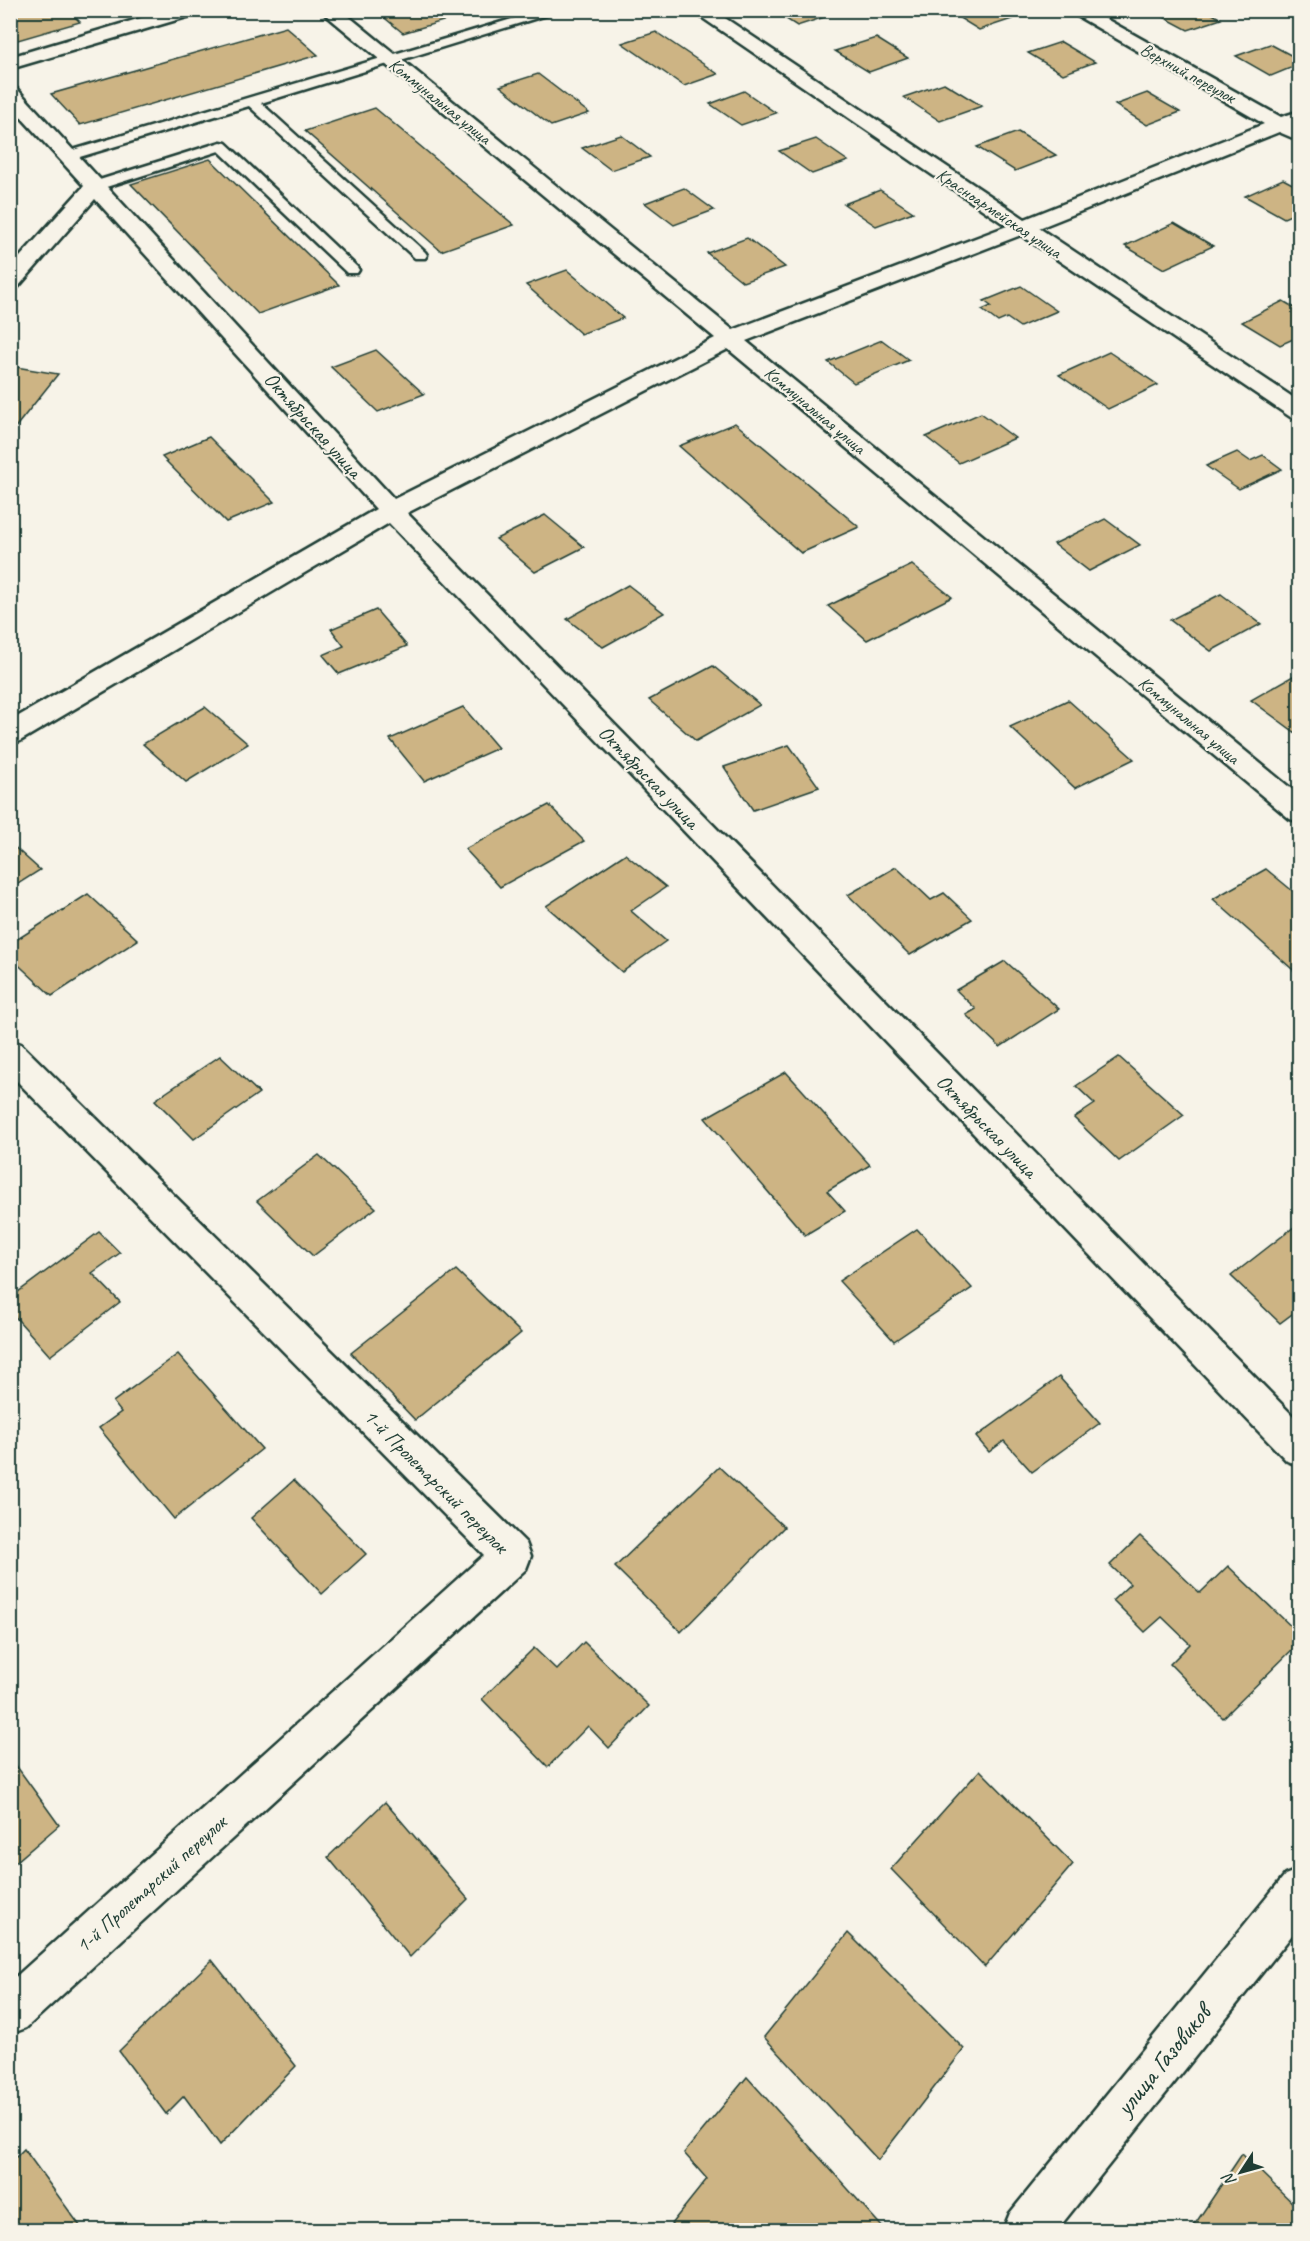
<svg xmlns="http://www.w3.org/2000/svg" width="1310" height="2241" viewBox="0 0 1310 2241" font-family="Caveat,sans-serif">
  <style>
    .building { fill: #cdb484; stroke: #1f3d34; stroke-width: 1.5 }
    .lines { fill: none; stroke-linecap: round; stroke-linejoin: round }
    .lane-casing { stroke: #1f3d34; stroke-width: 5 }
    .street-casing { stroke: #1f3d34; stroke-width: 5 }
    .lane { fill: #f7f3e8; fill-rule: evenodd }
    .street { fill: #f7f3e8; fill-rule: evenodd }
    .labels { text-anchor: middle; dominant-baseline: central; stroke-width: 4.5; stroke-linejoin: round; paint-order: stroke }
    .far-street-label { font-size: 18px; fill: #1f3d34; stroke: #f7f3e8 }
    .street-label { font-size: 21px; fill: #1f3d34; stroke: #f7f3e8 }
    .near-street-label { font-size: 26px; fill: #1f3d34; stroke: #f7f3e8 }
  </style>
  <rect width="100%" height="100%" fill="#f7f3e8"/>
  <filter id="ink" filterUnits="userSpaceOnUse"><feTurbulence type="fractalNoise" baseFrequency=".0167" numOctaves="2"/><feDisplacementMap in="SourceGraphic" scale="12" xChannelSelector="R" yChannelSelector="G"/><feConvolveMatrix kernelMatrix="1 2 1 2 8 2 1 2 1" color-interpolation-filters="sRGB"/></filter>
  <g filter="url(#ink)">
    <g class="building">
      <polygon points="68,10 80,22 18,40 10,32 10,11"/>
      <polygon points="375,10 480,10 403,33"/>
      <polygon points="772,10 832,10 837,13 797,26"/>
      <polygon points="998,10 1012,19 979,30 948,11"/>
      <polygon points="1162,10 1206,10 1221,19 1188,30 1156,13"/>
      <polygon points="286,27 318,55 80,125 51,94"/>
      <polygon points="656,32 718,74 684,86 622,43"/>
      <polygon points="876,38 908,58 869,72 835,51"/>
      <polygon points="1061,42 1095,62 1063,74 1028,53"/>
      <polygon points="1270,44 1300,60 1300,64 1271,76 1236,56"/>
      <polygon points="538,74 589,113 551,126 500,86"/>
      <polygon points="944,83 982,106 940,121 904,97"/>
      <polygon points="744,91 776,113 741,125 710,104"/>
      <polygon points="1147,93 1180,112 1147,125 1115,105"/>
      <polygon points="375,108 514,225 441,251 305,131"/>
      <polygon points="1018,132 1056,155 1015,171 977,147"/>
      <polygon points="621,135 650,157 611,170 582,148"/>
      <polygon points="816,139 848,161 812,174 779,151"/>
      <polygon points="210,159 339,285 258,314 131,184"/>
      <polygon points="1283,179 1300,188 1300,211 1284,218 1245,196"/>
      <polygon points="684,188 714,210 674,225 645,203"/>
      <polygon points="880,190 913,212 876,226 844,204"/>
      <polygon points="1174,223 1213,246 1164,269 1125,246"/>
      <polygon points="747,238 785,267 743,282 707,253"/>
      <polygon points="567,270 623,318 581,334 526,285"/>
      <polygon points="1021,286 1057,311 1020,327 1007,318 998,322 982,310 991,306 984,301"/>
      <polygon points="1283,301 1300,311 1300,336 1280,345 1242,322"/>
      <polygon points="882,340 909,360 854,383 828,362"/>
      <polygon points="376,350 424,394 378,412 331,367"/>
      <polygon points="1109,352 1158,385 1108,409 1059,375"/>
      <polygon points="10,366 58,374 10,434"/>
      <polygon points="981,413 1015,438 959,463 926,437"/>
      <polygon points="735,423 859,527 801,553 679,446"/>
      <polygon points="209,437 274,502 226,522 162,457"/>
      <polygon points="1237,452 1250,461 1263,455 1282,469 1239,489 1206,466"/>
      <polygon points="545,515 584,547 535,572 496,539"/>
      <polygon points="1105,519 1140,545 1089,571 1054,544"/>
      <polygon points="912,565 952,597 867,640 828,606"/>
      <polygon points="628,585 664,613 603,647 567,619"/>
      <polygon points="1221,594 1261,624 1211,651 1170,620"/>
      <polygon points="376,610 407,646 339,674 323,655 344,646 331,629"/>
      <polygon points="713,666 760,705 696,741 649,700"/>
      <polygon points="1300,672 1300,736 1251,700"/>
      <polygon points="1068,700 1134,759 1075,788 1010,727"/>
      <polygon points="205,707 248,744 186,782 143,744"/>
      <polygon points="463,707 498,748 424,781 390,739"/>
      <polygon points="789,745 819,787 753,810 724,767"/>
      <polygon points="549,805 584,841 500,887 465,849"/>
      <polygon points="10,843 40,870 10,889"/>
      <polygon points="625,854 666,887 631,911 666,941 622,972 546,906"/>
      <polygon points="896,867 931,900 944,893 972,919 910,955 848,895"/>
      <polygon points="1266,869 1300,897 1300,976 1213,899"/>
      <polygon points="88,894 138,940 52,996 10,957 10,944"/>
      <polygon points="1005,961 1059,1009 1000,1047 966,1015 976,1009 956,990"/>
      <polygon points="220,1056 259,1093 194,1139 155,1100"/>
      <polygon points="1119,1057 1184,1115 1119,1161 1074,1118 1095,1104 1076,1086"/>
      <polygon points="786,1072 870,1165 827,1191 845,1211 805,1235 705,1118"/>
      <polygon points="319,1155 376,1208 313,1256 257,1201"/>
      <polygon points="1294,1227 1300,1232 1300,1308 1280,1323 1231,1276"/>
      <polygon points="917,1229 972,1288 894,1341 839,1281"/>
      <polygon points="99,1232 120,1253 92,1273 120,1302 50,1356 10,1311 10,1298"/>
      <polygon points="456,1270 521,1333 415,1420 351,1353"/>
      <polygon points="178,1354 262,1449 174,1519 99,1428 121,1412 113,1402"/>
      <polygon points="1059,1377 1100,1423 1032,1472 1004,1441 989,1452 976,1437"/>
      <polygon points="719,1467 784,1527 681,1632 615,1567"/>
      <polygon points="294,1480 366,1554 322,1594 251,1518"/>
      <polygon points="1140,1536 1200,1593 1228,1566 1300,1635 1300,1642 1223,1718 1170,1664 1190,1644 1162,1617 1145,1632 1113,1600 1130,1584 1110,1565"/>
      <polygon points="584,1642 649,1706 609,1748 588,1726 548,1767 482,1699 534,1648 557,1670"/>
      <polygon points="10,1757 59,1825 10,1867"/>
      <polygon points="980,1770 1073,1864 985,1967 891,1869"/>
      <polygon points="385,1802 468,1899 410,1957 328,1857"/>
      <polygon points="848,1933 964,2049 878,2160 764,2037"/>
      <polygon points="212,1960 296,2066 220,2145 184,2096 166,2114 119,2051"/>
      <polygon points="747,2077 885,2230 677,2230 671,2224 707,2179 684,2153"/>
      <polygon points="24,2149 83,2230 10,2230 10,2163"/>
      <polygon points="1242,2154 1300,2210 1300,2230 1191,2230"/>
    </g>
    <g class="lines">
      <g class="lane-casing">
        <g id="lane">
          <polygon points="542,10 563,10 261,103 425,252 427,255 425,258 415,258 249,106 73,159 63,159 61,156 63,153"/>
          <polygon points="221,142 226,143 357,267 359,270 357,273 347,273 219,151 100,189 95,190 88,186 90,183"/>
        </g>
      </g>
      <g class="street-casing">
        <g id="street">
          <polygon points="168,10 199,10 197,14 10,69 10,57"/>
          <polygon points="320,10 341,10 733,330 1007,226 691,10 713,10 1025,219 1264,124 1067,10 1090,10 1281,117 1300,111 1300,124 1296,126 1300,127 1300,136 1293,138 1279,132 1039,228 1300,402 1300,420 1292,418 1021,235 746,341 1300,796 1300,822 1290,819 728,349 407,513 1300,1423 1300,1466 1287,1461 389,523 20,741 10,744 10,721 376,509 95,199 18,287 10,288 10,268 84,186 10,105 10,87 17,89 394,499 715,338"/>
          <polygon points="10,1040 21,1044 526,1543 531,1556 526,1569 26,2028 10,2034 10,1982 484,1555 10,1074"/>
          <polygon points="1300,1869 1300,1925 1057,2230 1003,2230 1010,2213 1285,1875"/>
        </g>
      </g>
      <use href="#lane" class="lane"/>
      <use href="#street" class="street"/>
    </g>
  </g>
  <g class="labels">
    <g class="far-street-label">
      <text transform="translate(1188 73) rotate(29)">Верхний переулок</text>
      <text transform="translate(440 101) rotate(39)">Коммунальная улица</text>
      <text transform="translate(999 213) rotate(34)">Красноармейская улица</text>
      <text transform="translate(815 410) rotate(40)">Коммунальная улица</text>
      <text transform="translate(1189 720) rotate(40)">Коммунальная улица</text>
    </g>
    <g class="street-label">
      <text transform="translate(313 425) rotate(48)">Октябрьская улица</text>
      <text transform="translate(649 777) rotate(46)">Октябрьская улица</text>
      <text transform="translate(987 1126) rotate(46)">Октябрьская улица</text>
      <text transform="translate(436 1481) rotate(45)">1-й Пролетарский переулок</text>
      <text transform="translate(151 1884) rotate(-42)">1-й Пролетарский переулок</text>
    </g>
    <g class="near-street-label">
      <text transform="translate(1163 2060) rotate(-51)">улица Газовиков</text>
    </g>
  </g>
  <rect width="1310" height="2241" fill="none" stroke="#f7f3e8" stroke-width="36"/>
  <rect x="18" y="18" width="1274" height="2205" fill="none" stroke="#1f3d34" stroke-width="2" filter="url(#ink)"/>
  <g transform="translate(1241 2172) rotate(234)" stroke="#f7f3e8" stroke-width="4.5" paint-order="stroke">
  <path d="M0-4.5L10 22L0 15L-10 22Z" fill="#1f3d34"/>
  <text y="-9" font-size="16" font-weight="bold" text-anchor="middle" fill="#1f3d34">N</text>
  </g>
</svg>
